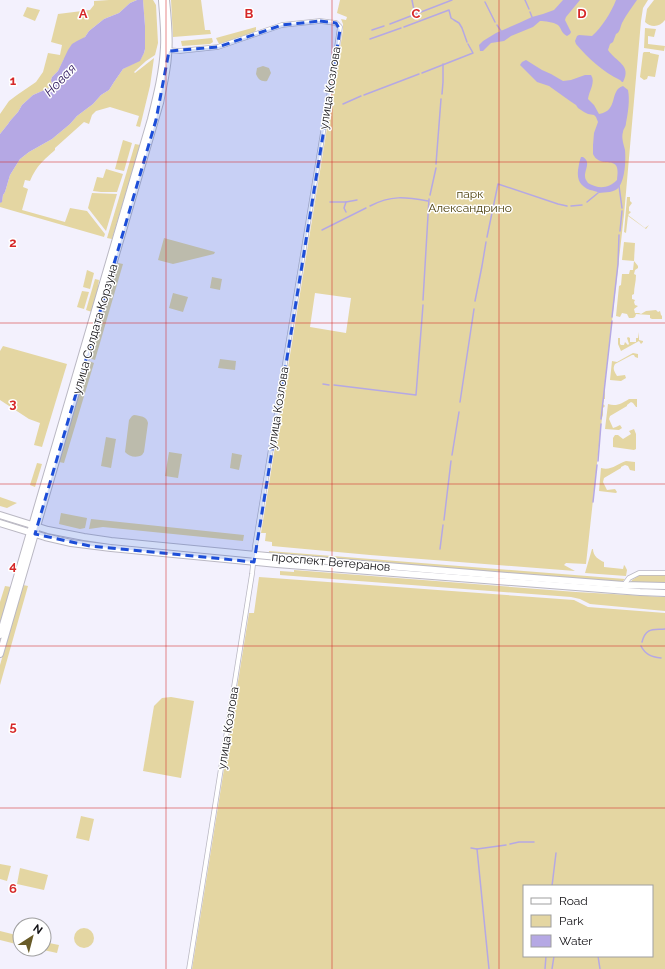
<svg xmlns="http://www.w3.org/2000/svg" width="665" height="969" viewBox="0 0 665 969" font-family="Raleway,sans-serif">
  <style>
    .green { fill: #e4d6a2; fill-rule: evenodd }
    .water { fill: #b5a8e4 }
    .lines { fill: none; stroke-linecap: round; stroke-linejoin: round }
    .stream { stroke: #b5a8e4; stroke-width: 1.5 }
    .street-casing { stroke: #bab8c3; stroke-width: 5.5 }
    .secondary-casing { stroke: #bab8c3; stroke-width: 8 }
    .street { stroke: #fff; stroke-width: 4 }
    .secondary { stroke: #fff; stroke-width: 6 }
    .marked { fill: #1d4ed8; fill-opacity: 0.2; stroke: #1d4ed8; stroke-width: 3; stroke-dasharray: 8 5; stroke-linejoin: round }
    .grid { fill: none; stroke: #d62828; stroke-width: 1; stroke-opacity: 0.55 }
    .labels { text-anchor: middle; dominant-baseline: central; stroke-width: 3; stroke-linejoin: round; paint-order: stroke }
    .street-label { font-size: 12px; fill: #0f0e12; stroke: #fff }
    .park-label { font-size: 12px; fill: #4e420f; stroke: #fff }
    .water-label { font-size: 13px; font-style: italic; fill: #321a5f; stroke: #fff }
    .grid-label { font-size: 13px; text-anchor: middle; font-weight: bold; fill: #d62828; stroke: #fff; stroke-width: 3; stroke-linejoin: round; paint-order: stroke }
  </style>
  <rect width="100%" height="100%" fill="#f3f1fd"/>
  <g class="green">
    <polygon points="109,0 137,0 130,3 119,13 104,19 89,31 85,37 64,59 58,71 52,77 51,80 52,84 49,88 33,95 22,105 18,112 10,121 8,124 0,134 0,114 9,101 17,95 36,82 43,72 48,53 60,55 62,45 51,42 58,14 90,10 94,5 94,1"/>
    <path d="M143 0H153L156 5 158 43 155 55 146 61 134 72 135 73 154 58 150 86 140 127 136 126 139 116 110 107 96 111 92 115 89 124 84 122 55 148V150C43 161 37 165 30 181L25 180 23 187 28 189 22 210 65 222 70 208 87 211 105 234 104 237 0 207V203L2 201 3 195 5 192 10 175 20 159 29 152 52 139 70 124 77 116 93 104 101 95 109 90 114 82 123 69 140 60 144 53 145 49V26Z"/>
    <polygon points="171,0 201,0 205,30 210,30 211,34 173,37"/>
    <path d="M340 0H648L643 8 641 21 624 215 605 383V399H604L603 404 605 406 603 408V415L602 418 586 564 566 563 564 565 575 571 370 555 272 546V542L265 541 266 533H261L343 30V24L341 19 346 20 347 17 337 13ZM315 293 351 298 346 333 310 327Z"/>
    <path d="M654 0H665V20C660 27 651 28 645 22L647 9Z"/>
    <polygon points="27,7 40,10 35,21 23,16"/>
    <polygon points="256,27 256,30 254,32 219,44 216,38"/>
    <polygon points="645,28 656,29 654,37 648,36 648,44 665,46 664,51 644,48"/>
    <polygon points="212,38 213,42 210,44 182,46 181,41"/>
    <polygon points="644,52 650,52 650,53 659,55 655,77 648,76 647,79 644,80 640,77 643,53"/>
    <path d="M263 66 269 68 271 73 267 81C261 82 258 79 256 74L257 68Z"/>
    <polygon points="123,140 132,143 124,171 115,169"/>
    <polygon points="135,144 140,145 112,239 107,238"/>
    <polygon points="106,169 123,174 117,192 101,192 93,191 97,177 103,178"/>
    <polygon points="92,193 117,194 106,231 88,208"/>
    <polygon points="627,197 630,197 630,201 632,203 629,207 629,211 631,212 628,215 645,228 649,225 646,229 628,216 626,233 624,232"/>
    <polygon points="164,238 215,252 214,254 173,264 158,260"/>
    <polygon points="624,242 635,243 634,261 622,260"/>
    <path d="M634 261 638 266V268L635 270 634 274 636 275C636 282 634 287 634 294L632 295V299L635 300 634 302 635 305 638 306 634 309 635 313H639L641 314 646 311 656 310 658 312 660 311 661 315 662 316V319H652L650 318V315L636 314 635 317 633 318H629L627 314 622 313 620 317 616 316 619 286 621 285 622 274H629L630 270H633Z"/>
    <polygon points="118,263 123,264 95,360 89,358"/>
    <polygon points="87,270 94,273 90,289 83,287"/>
    <polygon points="212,277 222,279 220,290 210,288"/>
    <polygon points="95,279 99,280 97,294 92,312 86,310"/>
    <polygon points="82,291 89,292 84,309 77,307"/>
    <polygon points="173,293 188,297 183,312 169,308"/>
    <polygon points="639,332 639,340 643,341 643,342 641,344 639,341 621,351 618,344 618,338 620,338 620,344 621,345 624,345 625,342 628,345 629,344 627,338 628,337 630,338 630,342 636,342 636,338 638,338"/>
    <polygon points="3,346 67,364 42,447 34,445 40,423 29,419 0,400 0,351"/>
    <path d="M633 353 638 354V358L635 357 634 355H632L615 364C612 369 615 372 617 376L625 375 626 378 621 381 610 380 612 361 617 362Z"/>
    <polygon points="220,359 236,361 235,370 218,368"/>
    <polygon points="89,361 94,363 64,463 59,462"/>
    <path d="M629 399H637V407H636L633 403 631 402 627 405V406L610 416 609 419 613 428 616 427 620 425 622 428 619 430 605 429 608 404C617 407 622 403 629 399Z"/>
    <path d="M134 415C140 416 147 416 148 423L144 452 142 455C137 458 129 457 125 452L129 420 132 416Z"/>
    <polygon points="634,429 636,434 636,449 634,450 613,447 613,438 615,435 618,435 623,439 631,434 629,431"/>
    <polygon points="106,437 116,439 111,468 101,466"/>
    <polygon points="169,452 182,454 178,478 165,476"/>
    <polygon points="232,453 242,455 239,470 230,468"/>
    <path d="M626 461 635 462V471L630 470 628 466 625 465 621 467V468L604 478 603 482 607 490 615 489 617 492 616 493 599 491 601 468C611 471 617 464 626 461Z"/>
    <polygon points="37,463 42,464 35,487 30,485"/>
    <polygon points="0,497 17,503 7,508 0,506"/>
    <polygon points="61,513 87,518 85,528 80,529 59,524"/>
    <polygon points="91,519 244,535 243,541 103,527 89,529"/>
    <path d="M592 549H593C593 556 599 560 604 562V567L623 569 624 565 625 566 627 570 626 576 585 573Z"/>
    <polygon points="269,551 625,579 623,581 619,582 269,554"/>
    <polygon points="294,570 576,592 665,597 665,611 590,604 580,599 571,597 280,575 280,571 294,572"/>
    <polygon points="640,575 665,575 665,583 631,582 632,580"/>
    <path d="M259 577 574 600 588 607 665 613V969H192L249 613H254ZM524 886H652V956H524Z"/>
    <polygon points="23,585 28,586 0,685 0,665"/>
    <polygon points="5,586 11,587 0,623 0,602"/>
    <polygon points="171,697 194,701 181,778 143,771 154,706 162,698"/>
    <polygon points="81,816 94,819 89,841 76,838"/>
    <polygon points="0,864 11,866 7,881 0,879"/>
    <polygon points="20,868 48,875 44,890 17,884"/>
    <circle cx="84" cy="938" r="10"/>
    <polygon points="0,931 20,936 20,945 0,940"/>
    <polygon points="44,942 59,945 57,953 39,949 44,949"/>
  </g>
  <g class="water">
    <polygon points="137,0 143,0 145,26 145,49 144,53 140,61 123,69 114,82 109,90 101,95 93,104 77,116 70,124 52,139 29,152 20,159 10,175 5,192 3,195 2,202 0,203 0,134 8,124 10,121 18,112 22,105 33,95 49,88 52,84 51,80 52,77 58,71 68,50 72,44 77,41 85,37 89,31 104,19 119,13 130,3"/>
    <path d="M563 0H580L566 17 565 20 571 32 570 34 567 36C561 33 562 29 558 25 553 22 545 21 540 21L533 27 511 36 504 41 491 43 483 51H480L479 45 483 41 496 33 519 23 532 17 543 14 554 10Z"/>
    <path d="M616 0H637C632 7 626 15 622 23 620 28 620 32 616 34L613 42 610 44 608 50C616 62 632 65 623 82H622L620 80C603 72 588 58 576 44L575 41 577 36 579 35 592 36C602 27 611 13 616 0Z"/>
    <path d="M526 60 542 70 551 74 563 81 571 80 585 75H591C596 82 589 91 588 99L594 105 599 114C619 111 609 90 623 86L628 90C630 100 628 113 626 123 626 127 623 129 623 132 621 138 624 145 625 150 626 160 625 179 619 187 615 193 605 192 599 193 596 191 594 191 590 190 580 186 577 180 578 170 579 165 579 162 581 157H583C591 162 585 169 585 176 585 179 586 180 588 183 598 189 608 189 617 180 622 151 601 171 593 154V145L594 133 598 122 596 117 594 115 588 114 584 112 578 108 576 105 570 101 549 86 537 82 520 65 522 62Z"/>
  </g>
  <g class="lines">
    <g class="stream">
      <polyline points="412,0 415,15"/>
      <polyline points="525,0 529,9"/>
      <polyline points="485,2 495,22"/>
      <polyline points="530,12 532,17"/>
      <polyline points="390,24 452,0"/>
      <polyline points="497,25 501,31"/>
      <polyline points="404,27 449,10 451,18 454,20 459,23 462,28 467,42"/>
      <polyline points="372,30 384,26"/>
      <polyline points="370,39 401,28"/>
      <polyline points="422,73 473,53 468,44"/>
      <polyline points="442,94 443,82 443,64"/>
      <polyline points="364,95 419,74"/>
      <polyline points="343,104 361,96"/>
      <polyline points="436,164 441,99"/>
      <polyline points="619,186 622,208"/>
      <polyline points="430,195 436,168"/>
      <polyline points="330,202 346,202 344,208 346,212"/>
      <polyline points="346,202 357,200"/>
      <polyline points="587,202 598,193"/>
      <path d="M370 206C391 195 405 197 428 201"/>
      <polyline points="571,206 582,205"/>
      <polyline points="322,230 366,208"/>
      <polyline points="620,231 622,211"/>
      <polyline points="487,237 498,184 558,204 567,206"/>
      <polyline points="423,300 429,199"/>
      <polyline points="475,301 482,266 486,242"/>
      <polyline points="612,317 618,264 619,235"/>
      <polyline points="323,384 329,385"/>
      <polyline points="334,385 416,395 423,305"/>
      <polyline points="460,402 474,309"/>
      <polyline points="601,419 612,321"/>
      <polyline points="452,455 459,412"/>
      <polyline points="598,461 601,424"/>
      <polyline points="593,502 597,465"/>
      <polyline points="444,520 451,461"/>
      <polyline points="440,549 443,525"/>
      <path d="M642 642C646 627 653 630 665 629"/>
      <path d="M641 646C645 654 651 657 661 658"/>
      <polyline points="510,844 519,842 534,842"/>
      <polyline points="471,848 477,849 506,845"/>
      <polyline points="477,849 489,969"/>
      <polyline points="552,886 556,853"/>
      <polyline points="598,956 600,969"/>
      <polyline points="545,969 546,956"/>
      <polyline points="552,969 554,956"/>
    </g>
    <g class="street-casing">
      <g id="street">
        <polyline points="167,50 180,51 218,47 282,25 320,21 336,23 340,27 337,47 255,546 252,574 189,969"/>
        <polyline points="624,585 629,578 639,573 665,573"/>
      </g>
    </g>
    <g class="secondary-casing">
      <g id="secondary">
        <polyline points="0,515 48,530 84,537 111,541 267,556 507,576 624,585 665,586"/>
        <polyline points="0,523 45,537 71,543 111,548 277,564 640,592 665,593"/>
        <path d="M0 635 151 119C157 95 163 71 164 47 165 32 163 16 162 0"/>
        <path d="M0 654 160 103C163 87 167 72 168 56 170 38 168 19 166 0"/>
      </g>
    </g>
    <use href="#street" class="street"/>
    <use href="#secondary" class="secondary"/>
  </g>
  <path class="marked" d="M320 21 336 23 340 30 254 562 90 546 35 534 156 120 169 51 218 47 282 25Z"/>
  <path class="grid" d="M166 0V969M332 0V969M499 0V969M0 162H665M0 323H665M0 484H665M0 646H665M0 808H665"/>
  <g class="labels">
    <g class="street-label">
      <text transform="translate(330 88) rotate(-81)">улица Козлова</text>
      <text transform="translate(95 329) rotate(-74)">улица Солдата Корзуна</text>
      <text transform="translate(278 408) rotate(-81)">улица Козлова</text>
      <text transform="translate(331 562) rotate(5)">проспект Ветеранов</text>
      <text transform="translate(228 728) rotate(-81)">улица Козлова</text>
    </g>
    <g class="park-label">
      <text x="470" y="194">парк<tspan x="470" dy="14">Александрино</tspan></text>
    </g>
    <g class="water-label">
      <text transform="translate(60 80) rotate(-46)">Новая</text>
    </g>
  </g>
  <g class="grid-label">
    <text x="83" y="18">A</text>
    <text x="249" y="18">B</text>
    <text x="416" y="18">C</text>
    <text x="582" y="18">D</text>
    <text x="13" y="85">1</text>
    <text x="13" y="247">2</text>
    <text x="13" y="408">3</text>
    <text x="13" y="570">4</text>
    <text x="13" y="731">5</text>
    <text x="13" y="893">6</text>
  </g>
  <rect x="523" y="885" width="130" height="72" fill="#ffffff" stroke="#9f9fa0"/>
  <rect x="531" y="898" width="20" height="6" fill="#ffffff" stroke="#9f9fa0"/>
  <text x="559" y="905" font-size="12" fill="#0f0e12">Road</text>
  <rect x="531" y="915" width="20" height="12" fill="#e4d6a2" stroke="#9f9fa0"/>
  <text x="559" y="925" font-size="12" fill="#0f0e12">Park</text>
  <rect x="531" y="935" width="20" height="12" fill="#b5a8e4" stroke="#9f9fa0"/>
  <text x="559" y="945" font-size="12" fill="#0f0e12">Water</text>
  <g transform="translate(32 937) rotate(36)"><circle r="19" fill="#ffffff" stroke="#9f9fa0"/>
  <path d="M0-3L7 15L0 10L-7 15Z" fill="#685b28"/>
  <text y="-6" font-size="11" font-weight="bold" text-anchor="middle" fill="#0f0e12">N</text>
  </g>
</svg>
